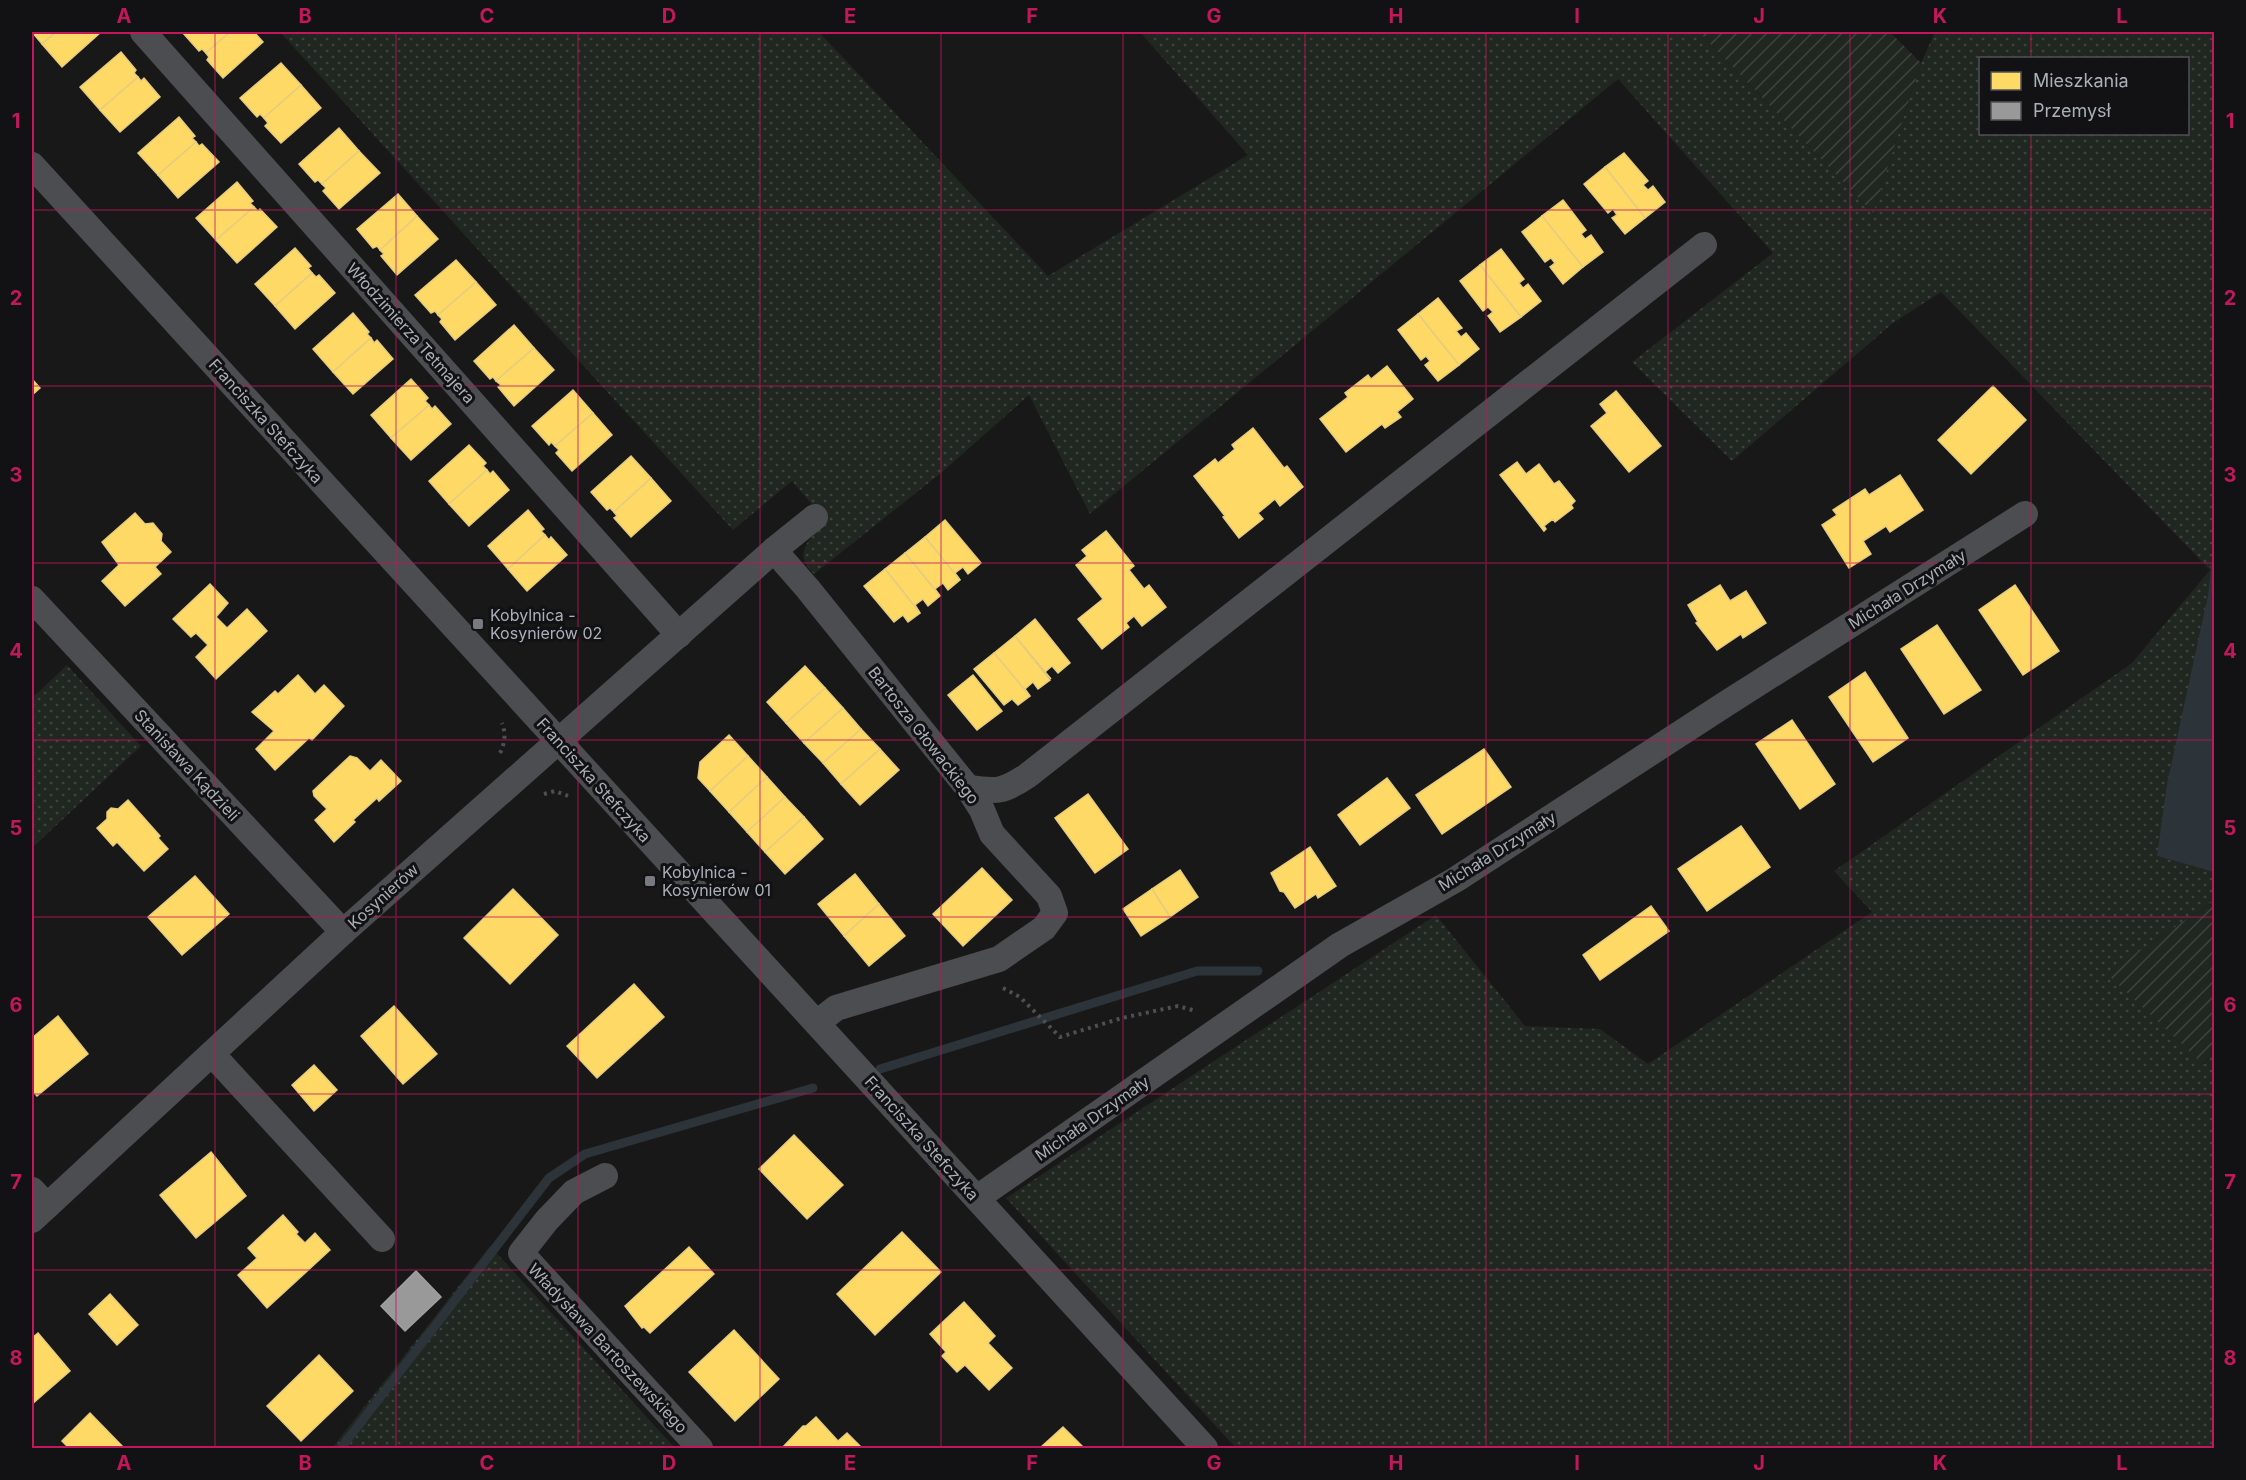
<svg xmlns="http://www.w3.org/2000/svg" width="2246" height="1480" viewBox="0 0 2246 1480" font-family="Inter,sans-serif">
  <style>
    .grass { fill: url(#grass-dots); fill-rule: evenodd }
    .garden { fill: url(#garden-furrows) }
    .water { fill: #2c3439 }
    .homes { fill: #ffd966; stroke: #e6cc7f; stroke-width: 1.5 }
    .industry { fill: #999; stroke: #9ea0a2; stroke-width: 1.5 }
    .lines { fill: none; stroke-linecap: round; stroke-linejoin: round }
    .stream { stroke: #2c3439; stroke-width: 9 }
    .path { stroke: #4e4f52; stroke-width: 4; stroke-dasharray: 3 4.5; stroke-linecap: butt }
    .minor { stroke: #4c4d50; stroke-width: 26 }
    .grid { fill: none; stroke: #c2185b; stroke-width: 1.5; stroke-opacity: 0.55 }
    .poi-dot { fill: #777a80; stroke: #121214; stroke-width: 2 }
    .labels { text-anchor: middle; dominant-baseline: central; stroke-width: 6; stroke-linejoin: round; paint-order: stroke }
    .street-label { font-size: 16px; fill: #aaafb8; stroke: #121214 }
    .poi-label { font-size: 16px; fill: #aaafb8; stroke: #121214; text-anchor: start }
    .neatline { fill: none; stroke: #c2185b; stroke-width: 2 }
    .grid-label { font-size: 20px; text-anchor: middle; font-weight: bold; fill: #c2185b }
  </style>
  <defs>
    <pattern id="grass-dots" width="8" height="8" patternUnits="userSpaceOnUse" patternTransform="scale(1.5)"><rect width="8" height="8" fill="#202620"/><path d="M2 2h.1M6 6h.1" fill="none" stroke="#3e433e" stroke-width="1.8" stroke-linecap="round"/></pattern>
    <pattern id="garden-furrows" width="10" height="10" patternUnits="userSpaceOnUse" patternTransform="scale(1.5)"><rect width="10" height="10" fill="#202620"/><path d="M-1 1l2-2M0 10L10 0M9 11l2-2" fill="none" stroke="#3e433e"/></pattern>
  </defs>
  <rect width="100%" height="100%" fill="#181818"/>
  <g class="grass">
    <path d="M280 32H819L1048 276 1248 155 1140 32H1699L1873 213 1921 63 1935 32H2214V536L2208 595 2158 856 2214 872V901L2107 973 2204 1064 2214 1053V1448H1236L1006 1198 1436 915 1525 1026 1600 1029 1648 1064 1872 912 1834 871 2132 663 2210 570 1941 292 1893 323 1732 461 1632 362 1773 253 1618 79 1090 514 1029 395 941 473 814 574C791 553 810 538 827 522L792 481 733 530ZM1980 58H2188V134H1980Z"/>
    <polygon points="67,665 141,746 32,848 32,698"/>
    <polygon points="490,1246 675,1448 332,1448"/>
  </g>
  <g class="garden">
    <polygon points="1699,32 1890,32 1921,63 1873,213"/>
    <polygon points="2214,901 2214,1053 2203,1064 2106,973"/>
  </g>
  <polygon class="water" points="2214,536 2214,872 2157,856 2167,784 2208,595"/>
  <g class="homes">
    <polygon points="32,32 56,32 42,44"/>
    <polygon points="56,32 101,32 62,67 42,44"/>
    <polygon points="184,32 230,32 206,53 202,49 199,51 183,33"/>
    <polygon points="230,32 254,32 263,42 223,78 207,60 209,57 206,53"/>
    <polygon points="121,52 136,70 134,73 138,77 100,110 80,87"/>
    <polygon points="281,63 301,85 264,118 260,114 257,117 240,98"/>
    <polygon points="138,77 141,81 144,78 160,97 120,132 100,110"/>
    <polygon points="301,85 321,108 281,143 265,126 268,123 264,118"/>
    <polygon points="179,117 195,136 192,138 196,142 158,175 138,153"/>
    <polygon points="339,128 359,151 322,184 318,180 315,182 299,164"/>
    <polygon points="196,142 199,146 202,144 219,162 178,198 158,175"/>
    <polygon points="359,151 380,173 339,209 323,191 326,188 322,184"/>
    <polygon points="1624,153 1648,181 1643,185 1648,190 1653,186 1665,202 1645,218 1605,167"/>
    <polygon points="1605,167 1645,218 1625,234 1612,218 1617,215 1613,209 1608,213 1584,184"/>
    <polygon points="237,182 253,201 250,203 254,207 216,240 196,218"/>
    <polygon points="398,194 417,216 380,250 377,246 373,248 357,229"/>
    <polygon points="1563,200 1586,230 1581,234 1585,239 1591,235 1603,252 1583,267 1542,216"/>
    <polygon points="254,207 258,211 260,209 277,227 237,263 216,240"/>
    <polygon points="417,216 438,239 397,275 381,256 384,254 380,250"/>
    <polygon points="1542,216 1583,267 1563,284 1550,267 1555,263 1551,258 1545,262 1522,232"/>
    <polygon points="295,248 311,266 308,268 312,273 275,306 255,284"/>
    <polygon points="1501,249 1524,279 1519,283 1523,288 1528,284 1541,301 1521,317 1480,265"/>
    <polygon points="456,260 476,282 438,315 435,311 431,313 415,295"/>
    <polygon points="1480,265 1521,317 1500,332 1488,316 1493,312 1488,307 1483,311 1460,281"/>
    <polygon points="312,273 316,277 319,275 335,293 295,329 275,306"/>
    <polygon points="476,282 496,305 455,340 440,322 442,319 438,315"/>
    <polygon points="1438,298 1462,328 1456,331 1461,337 1466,333 1479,349 1459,365 1418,314"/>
    <polygon points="353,313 369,332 367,334 371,338 333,372 313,349"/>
    <polygon points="1418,314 1459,365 1438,381 1425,365 1430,361 1426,356 1421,360 1398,330"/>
    <polygon points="514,325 534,348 496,381 493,377 490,379 474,361"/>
    <polygon points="371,338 374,343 377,340 393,359 353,394 333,372"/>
    <polygon points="534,348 554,370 514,406 498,387 501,385 496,381"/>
    <polygon points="1387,366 1413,399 1397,412 1401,417 1385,428 1382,424 1346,452 1320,419 1348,397 1345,393 1368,375 1371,379"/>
    <polygon points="32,379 40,388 32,395"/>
    <polygon points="411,379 428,398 425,401 429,405 391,438 371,415"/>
    <polygon points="1993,386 2026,420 1971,474 1938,440"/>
    <polygon points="573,390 593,413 555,446 551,442 549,445 532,426"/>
    <polygon points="1616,391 1661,446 1629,472 1591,426 1607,413 1600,404"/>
    <polygon points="429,405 432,409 435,406 451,424 411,460 391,438"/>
    <polygon points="593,413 612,435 572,471 556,453 559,450 555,446"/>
    <polygon points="1253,428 1284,468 1287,466 1303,487 1280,506 1275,499 1258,513 1263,519 1239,538 1223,517 1225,516 1194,476 1215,459 1218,463 1235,449 1232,445"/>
    <polygon points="469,445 486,463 483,466 487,470 449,504 429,481"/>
    <polygon points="631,456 651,478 614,512 610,508 607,510 591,492"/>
    <polygon points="1517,462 1526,474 1539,464 1554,484 1559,481 1575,501 1571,505 1573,508 1555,522 1553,519 1544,526 1546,529 1544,531 1500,475"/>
    <polygon points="487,470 490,474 493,471 509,490 469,526 449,504"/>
    <polygon points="1900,475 1923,510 1890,532 1886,526 1863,541 1871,554 1849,568 1822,525 1837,515 1833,510 1865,489 1869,495"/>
    <polygon points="651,478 671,501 631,537 614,518 617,516 614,512"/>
    <polygon points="528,510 544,529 541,531 545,535 508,569 488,546"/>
    <polygon points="135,513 145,524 153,523 162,534 161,541 171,552 155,567 161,574 125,606 102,581 119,565 102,542"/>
    <polygon points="945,520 981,563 968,574 963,567 955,573 960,580 925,537"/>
    <polygon points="1106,531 1134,566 1129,570 1144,589 1149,585 1166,607 1142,626 1134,616 1126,623 1129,627 1102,649 1078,619 1103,599 1076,565 1087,556 1082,550"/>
    <polygon points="545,535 549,540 551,537 567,555 527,591 508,569"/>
    <polygon points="925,537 960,580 948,590 943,583 935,589 940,596 905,553"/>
    <polygon points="905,553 940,596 928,606 923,599 915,605 920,613 885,569"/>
    <polygon points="885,569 920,613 908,622 903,615 894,622 864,586"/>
    <polygon points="210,584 228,603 216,617 227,628 247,609 267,631 216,679 196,657 208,645 196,633 191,637 173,619"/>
    <polygon points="1720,585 1730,601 1746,591 1766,623 1743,638 1741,634 1717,650 1696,623 1698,622 1688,605"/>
    <polygon points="2015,585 2059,651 2023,675 1979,610"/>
    <polygon points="1035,619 1070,663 1058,673 1052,666 1045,672 1051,679 1015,636"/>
    <polygon points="1937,625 1981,690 1944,714 1901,649"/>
    <polygon points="1015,636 1050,680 1038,689 1033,682 1025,689 1030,696 994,653"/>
    <polygon points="994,653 1030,696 1018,705 1012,699 1004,705 974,669"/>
    <polygon points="805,666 825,688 786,723 767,702"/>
    <polygon points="1865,672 1908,738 1873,762 1829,697"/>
    <polygon points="298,675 315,694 324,685 344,706 312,740 309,738 275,770 256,749 274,731 252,712 275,691 278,694"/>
    <polygon points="973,675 1002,711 977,730 948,695"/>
    <polygon points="825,688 843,708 804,743 786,723"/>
    <polygon points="843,708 861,729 823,763 804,743"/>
    <polygon points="1792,720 1835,784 1800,809 1756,744"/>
    <polygon points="861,729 880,749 841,784 823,763"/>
    <polygon points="729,735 748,756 710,791 698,778 700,762"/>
    <polygon points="880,749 899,770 860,805 841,784"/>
    <polygon points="1484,749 1511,787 1442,834 1416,795"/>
    <polygon points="350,756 357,758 370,771 381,760 401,781 379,801 377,798 353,820 355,822 334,842 315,820 327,809 314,796 313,791"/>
    <polygon points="748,756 767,777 729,812 710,791"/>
    <polygon points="767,777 785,797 747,832 729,812"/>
    <polygon points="1387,778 1410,808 1360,845 1338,815"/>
    <polygon points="1088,794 1128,849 1095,873 1055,818"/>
    <polygon points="785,797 804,817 765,852 747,832"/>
    <polygon points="128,800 160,836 158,838 168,849 144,871 117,842 113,846 97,828 107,819 107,812 111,808 118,809"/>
    <polygon points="804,817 823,839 785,874 765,852"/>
    <polygon points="1741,826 1770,867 1707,911 1678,869"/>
    <polygon points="1310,847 1336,886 1318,898 1316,894 1295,908 1284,892 1280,891 1271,873"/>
    <polygon points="982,868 1012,900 963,946 933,914"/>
    <polygon points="1180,870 1198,897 1170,917 1152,889"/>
    <polygon points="855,874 879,904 844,936 818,904"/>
    <polygon points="195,876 229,914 182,955 148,917"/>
    <polygon points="513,889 558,935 510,984 464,938"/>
    <polygon points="1152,889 1170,917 1141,936 1123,909"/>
    <polygon points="879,904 905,936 869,966 844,936"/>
    <polygon points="1651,906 1669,931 1600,980 1583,955"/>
    <polygon points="634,984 664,1017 597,1078 567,1046"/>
    <polygon points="394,1006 437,1054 403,1084 361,1036"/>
    <polygon points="58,1016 88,1054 37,1096 32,1090 32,1038"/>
    <polygon points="314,1065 337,1090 314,1111 292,1085"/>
    <polygon points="794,1135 843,1185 807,1219 759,1169"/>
    <polygon points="211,1152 246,1196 196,1238 160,1195"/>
    <polygon points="283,1215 298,1232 296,1234 305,1243 315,1233 330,1250 267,1308 238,1275 257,1258 248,1248"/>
    <polygon points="902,1232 941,1272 875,1335 837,1294"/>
    <polygon points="689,1247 714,1274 650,1333 644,1327 642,1328 625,1306"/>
    <polygon points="110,1294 138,1325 117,1345 89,1314"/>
    <polygon points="964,1302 995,1336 988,1343 1012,1368 989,1390 965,1365 957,1372 942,1356 946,1352 930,1334"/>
    <polygon points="734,1330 779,1379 735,1421 689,1372"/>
    <polygon points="38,1333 70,1371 32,1404 32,1338"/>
    <polygon points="319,1355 353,1391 301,1441 267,1406"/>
    <polygon points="90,1413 124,1448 69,1448 62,1441"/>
    <polygon points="816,1417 838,1441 847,1433 862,1448 782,1448 803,1426 806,1426"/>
    <polygon points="1063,1427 1084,1448 1040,1448"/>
  </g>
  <polygon class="industry" points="416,1271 441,1297 405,1331 381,1306"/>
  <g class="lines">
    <g class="stream">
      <polyline points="880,1069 1197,971 1258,971"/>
      <polyline points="341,1448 549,1178 585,1154 813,1088"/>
    </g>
    <g class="path">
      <path d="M500 753C505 743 506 734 502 723"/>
      <polyline points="544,794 555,791 568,796"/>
      <polyline points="1003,988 1020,997 1060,1037 1122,1018 1178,1006 1196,1011"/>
    </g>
    <g class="minor">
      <polyline points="143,32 679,635"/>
      <polyline points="32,165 1205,1448"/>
      <polyline points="774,550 808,589 968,788 982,810 992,834 1049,896 1055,913 1044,928 999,959 836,1008 817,1023"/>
      <polyline points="32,599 343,932"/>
      <path d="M968 788C997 792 1003 792 1027 776L1704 245"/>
      <polyline points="212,1054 382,1239"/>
      <polyline points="605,1176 574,1192 547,1220 521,1253 700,1448"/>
      <polyline points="32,1190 47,1206"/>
      <polyline points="977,1198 1340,945 1455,880 1724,705 2025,514"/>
      <polyline points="32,1220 343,932 774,550 815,517"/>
    </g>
  </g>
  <path class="grid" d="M215 32V1448M396 32V1448M578 32V1448M760 32V1448M941 32V1448M1123 32V1448M1305 32V1448M1486 32V1448M1668 32V1448M1850 32V1448M2031 32V58M2031 134V1448M32 210H2214M32 386H2214M32 563H2214M32 740H2214M32 917H2214M32 1094H2214M32 1270H2214"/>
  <g class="poi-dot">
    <rect x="472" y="618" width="12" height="12" rx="3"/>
    <rect x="644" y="875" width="12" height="12" rx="3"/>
  </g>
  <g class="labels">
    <g class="street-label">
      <text transform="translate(411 333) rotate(48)">Włodzimierza Tetmajera</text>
      <text transform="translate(266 421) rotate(48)">Franciszka Stefczyka</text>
      <text transform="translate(1907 589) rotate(-32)">Michała Drzymały</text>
      <text transform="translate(924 735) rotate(52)">Bartosza Głowackiego</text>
      <text transform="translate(187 765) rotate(47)">Stanisława Kądzieli</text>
      <text transform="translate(594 780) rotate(48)">Franciszka Stefczyka</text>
      <text transform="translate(1497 851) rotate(-32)">Michała Drzymały</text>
      <text transform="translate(383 896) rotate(-42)">Kosynierów</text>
      <text transform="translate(1092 1118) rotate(-35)">Michała Drzymały</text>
      <text transform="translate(922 1138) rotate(48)">Franciszka Stefczyka</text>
      <text transform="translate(608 1348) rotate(47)">Władysława Bartoszewskiego</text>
    </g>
    <g class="poi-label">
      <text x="490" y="615">Kobylnica -<tspan x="490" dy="18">Kosynierów 02</tspan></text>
      <text x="662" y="872">Kobylnica -<tspan x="662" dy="18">Kosynierów 01</tspan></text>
    </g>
  </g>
  <rect width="2246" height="1480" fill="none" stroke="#121214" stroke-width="66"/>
  <rect x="1979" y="57" width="210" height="78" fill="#121214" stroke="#4f5156" stroke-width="1.5"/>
  <rect x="1991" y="72" width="30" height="18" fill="#ffd966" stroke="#4f5156" stroke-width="1.5"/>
  <text x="2033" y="87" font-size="18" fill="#aaafb8">Mieszkania</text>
  <rect x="1991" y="102" width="30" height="18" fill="#999999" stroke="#4f5156" stroke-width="1.5"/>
  <text x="2033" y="117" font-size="18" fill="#aaafb8">Przemysł</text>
  <rect x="33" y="33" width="2180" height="1414" class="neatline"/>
  <g class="grid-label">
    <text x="124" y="23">A</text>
    <text x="305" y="23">B</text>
    <text x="487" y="23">C</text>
    <text x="669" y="23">D</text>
    <text x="850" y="23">E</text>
    <text x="1032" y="23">F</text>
    <text x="1214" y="23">G</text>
    <text x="1396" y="23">H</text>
    <text x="1577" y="23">I</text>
    <text x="1759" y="23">J</text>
    <text x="1940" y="23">K</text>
    <text x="2122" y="23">L</text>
    <text x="16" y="128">1</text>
    <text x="2230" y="128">1</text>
    <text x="16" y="305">2</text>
    <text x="2230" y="305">2</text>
    <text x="16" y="482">3</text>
    <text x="2230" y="482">3</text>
    <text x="16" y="658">4</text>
    <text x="2230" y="658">4</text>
    <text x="16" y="835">5</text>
    <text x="2230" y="835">5</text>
    <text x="16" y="1012">6</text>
    <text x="2230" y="1012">6</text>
    <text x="16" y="1189">7</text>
    <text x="2230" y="1189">7</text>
    <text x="16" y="1365">8</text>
    <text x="2230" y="1365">8</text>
    <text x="124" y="1470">A</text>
    <text x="305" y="1470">B</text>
    <text x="487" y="1470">C</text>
    <text x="669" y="1470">D</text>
    <text x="850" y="1470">E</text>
    <text x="1032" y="1470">F</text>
    <text x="1214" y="1470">G</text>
    <text x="1396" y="1470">H</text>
    <text x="1577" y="1470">I</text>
    <text x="1759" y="1470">J</text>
    <text x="1940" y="1470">K</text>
    <text x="2122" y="1470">L</text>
  </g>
</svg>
